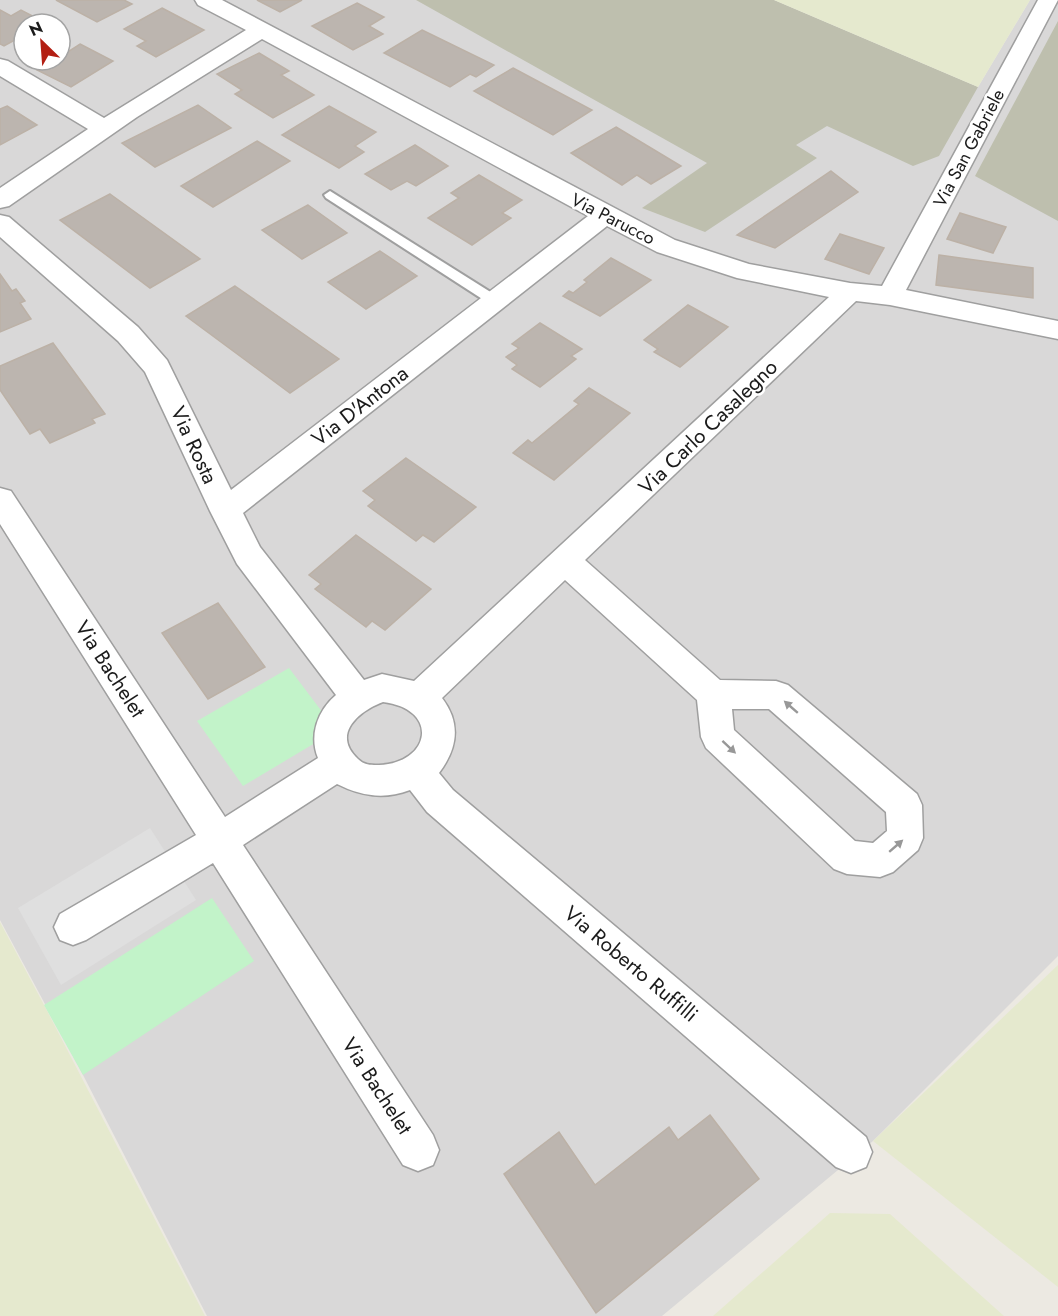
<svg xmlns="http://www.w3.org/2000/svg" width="1058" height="1316" viewBox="0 0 1058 1316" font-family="Jost,sans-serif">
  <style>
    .residential { fill: #d9d8d8; fill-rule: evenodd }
    .construction { fill: #bebfae }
    .farmland { fill: #e5e9ce }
    .park { fill: #c2f3c9 }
    .parking { fill: #dfdfdf }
    .building { fill: #bcb5af; stroke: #bcb1a6; stroke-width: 1.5 }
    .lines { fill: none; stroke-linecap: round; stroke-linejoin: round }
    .service-casing { stroke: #9f9f9f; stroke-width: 4 }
    .minor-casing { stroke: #9f9f9f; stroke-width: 3 }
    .service { fill: #fff; fill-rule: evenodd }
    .minor { fill: #fff; fill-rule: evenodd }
    .oneway { fill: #989898 }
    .labels { text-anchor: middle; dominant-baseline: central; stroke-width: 5; stroke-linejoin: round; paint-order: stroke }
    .far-street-label { font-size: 18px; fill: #1b1b1b; stroke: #fff }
    .street-label { font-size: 21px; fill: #1b1b1b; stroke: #fff }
  </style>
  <rect width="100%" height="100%" fill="#ece9e2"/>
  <path class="residential" d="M0 0H774L978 87 1030 0H1058V956L873 1141 662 1316H207L83 1075 0 920ZM24 24H60V60H24Z"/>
  <g class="construction">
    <polygon points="416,0 774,0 978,87 939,156 913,166 827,126 796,145 817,158 705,232 642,208 707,163"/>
    <polygon points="1058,21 1058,221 975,176"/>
  </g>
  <g class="farmland">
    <polygon points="774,0 1030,0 978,87"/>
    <polygon points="0,922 44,1005 205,1316 0,1316"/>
    <polygon points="1058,965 1058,1287 873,1141"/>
    <polygon points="830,1213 890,1214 1004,1316 713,1316"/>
  </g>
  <g class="park">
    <polygon points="289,668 323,713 316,729 315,743 243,786 197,721"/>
    <polygon points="212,898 254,961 83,1075 44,1005"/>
  </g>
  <polygon class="parking" points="150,828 196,900 61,985 18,908"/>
  <g class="building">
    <polygon points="56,0 124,0 132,4 97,22"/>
    <polygon points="257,0 302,0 280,12"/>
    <polygon points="357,3 384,17 369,26 383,34 353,50 312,26"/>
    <polygon points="162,8 204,30 156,57 137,46 146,41 124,29"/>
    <polygon points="0,10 11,16 21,10 46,23 24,24 24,35 4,46 0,44"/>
    <polygon points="422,30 494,65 476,77 470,74 450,87 384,53"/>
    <polygon points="80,44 113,61 71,87 37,70 54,60 60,60 60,57"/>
    <polygon points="259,53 289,71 281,75 314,95 273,118 235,94 242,90 217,74"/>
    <polygon points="513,68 592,110 553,135 474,91"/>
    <polygon points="198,105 231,128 155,167 122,143"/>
    <polygon points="7,106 37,125 0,145 0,109"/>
    <polygon points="329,106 376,132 355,146 364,152 339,168 282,135"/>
    <polygon points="616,127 681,166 651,184 637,175 622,185 571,153"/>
    <polygon points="257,141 290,161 213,207 181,186"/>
    <polygon points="415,145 448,166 416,186 407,181 391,190 365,174"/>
    <polygon points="831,171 858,192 775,248 737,235"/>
    <polygon points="479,175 522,200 502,213 511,218 472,245 428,218 459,198 451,193"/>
    <polygon points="110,194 200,259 150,288 60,220"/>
    <polygon points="308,205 347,233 302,259 262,230"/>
    <polygon points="960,213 1006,227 993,253 947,239"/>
    <polygon points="840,234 884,248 869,274 825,259"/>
    <polygon points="380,251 417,276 366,309 328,282"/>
    <polygon points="939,255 1033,268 1033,298 936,285"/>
    <polygon points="611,258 651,280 600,316 563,296 569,291 573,293 587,282 584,280"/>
    <polygon points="0,274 12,291 16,289 25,301 20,303 31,319 0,332"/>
    <polygon points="235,286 339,359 290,393 186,316"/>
    <polygon points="688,305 728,327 680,367 654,352 658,349 644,340"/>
    <polygon points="540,323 582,349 571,356 576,359 540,387 512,369 517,365 506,357 519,348 512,344"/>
    <polygon points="53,343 105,414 92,419 95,423 50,443 40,429 30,434 0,390 0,366"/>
    <polygon points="589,388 630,413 554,480 513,453 528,440 532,443 579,404 574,401"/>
    <polygon points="406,458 476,507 434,542 423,535 416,541 368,506 375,500 363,491"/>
    <polygon points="356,535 431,589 385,630 372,621 366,627 315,589 321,584 309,575"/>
    <polygon points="218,603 265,667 208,699 162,633"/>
    <polygon points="710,1115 759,1179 596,1313 504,1174 559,1132 595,1185 669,1127 678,1140"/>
  </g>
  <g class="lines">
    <g class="service-casing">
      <polygon id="service" points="330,191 500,298 502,301 500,304 490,304 326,198 324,195"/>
    </g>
    <g class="minor-casing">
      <path id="minor" d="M195 0H222L675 240 749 264 850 283 882 286 1038 0H1058L906 290 1058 321V339L890 305 856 301 585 560 720 680 776 681 788 685 917 794 922 805 923 838 918 850 893 872 880 877 847 874 834 869 706 748 701 737 697 700 565 580 442 698C461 723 458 748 439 773L453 790 866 1137 872 1152 866 1167 851 1173 836 1167 427 812 410 790C384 800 361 796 337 784L243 845 433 1135 439 1150 433 1165 418 1171 403 1165 213 863 86 940 73 945 60 940 54 927 60 914 196 835 0 524V488L11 491 225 817 318 758C309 736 317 711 336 695L237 564 210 511 145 372 118 341 0 237V215L9 217 138 327 167 360 231 490 588 216 262 39 137 117 9 206 0 208V188L88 129 0 76V59L8 61 104 118 246 30 198 5ZM607 226 657 252 737 278 829 297 414 681 382 674 364 680 260 547 243 513ZM383 702C440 709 431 763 379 765 370 765 364 765 358 759 331 734 359 711 383 702ZM732 709H769L886 812 887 831 873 843 855 841 734 730Z"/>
    </g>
    <use href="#service" class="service"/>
    <use href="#minor" class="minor"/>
  </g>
  <defs><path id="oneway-solid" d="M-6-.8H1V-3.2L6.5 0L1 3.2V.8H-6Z" transform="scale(1.5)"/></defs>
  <g class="oneway">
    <use href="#oneway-solid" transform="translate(791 707) rotate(-139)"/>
    <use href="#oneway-solid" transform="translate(729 747) rotate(43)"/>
    <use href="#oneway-solid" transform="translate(896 846) rotate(-41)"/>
  </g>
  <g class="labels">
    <g class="far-street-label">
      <text transform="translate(969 148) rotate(-62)">Via San Gabriele</text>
      <text transform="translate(613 219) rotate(27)">Via Parucco</text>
    </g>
    <g class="street-label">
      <text transform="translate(360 406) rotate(-38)">Via D'Antona</text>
      <text transform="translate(708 427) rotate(-44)">Via Carlo Casalegno</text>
      <text transform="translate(194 445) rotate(65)">Via Rosta</text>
      <text transform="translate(110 669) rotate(57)">Via Bachelet</text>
      <text transform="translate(631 964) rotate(40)">Via Roberto Ruffilli</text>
      <text transform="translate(377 1086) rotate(57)">Via Bachelet</text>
    </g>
  </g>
  <g transform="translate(42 42) rotate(335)"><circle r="28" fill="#ffffff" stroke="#a4a4a4" stroke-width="1.5"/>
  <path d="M0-4.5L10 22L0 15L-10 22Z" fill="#b31f13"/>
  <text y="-9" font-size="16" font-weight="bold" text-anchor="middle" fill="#1b1b1b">N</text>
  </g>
</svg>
